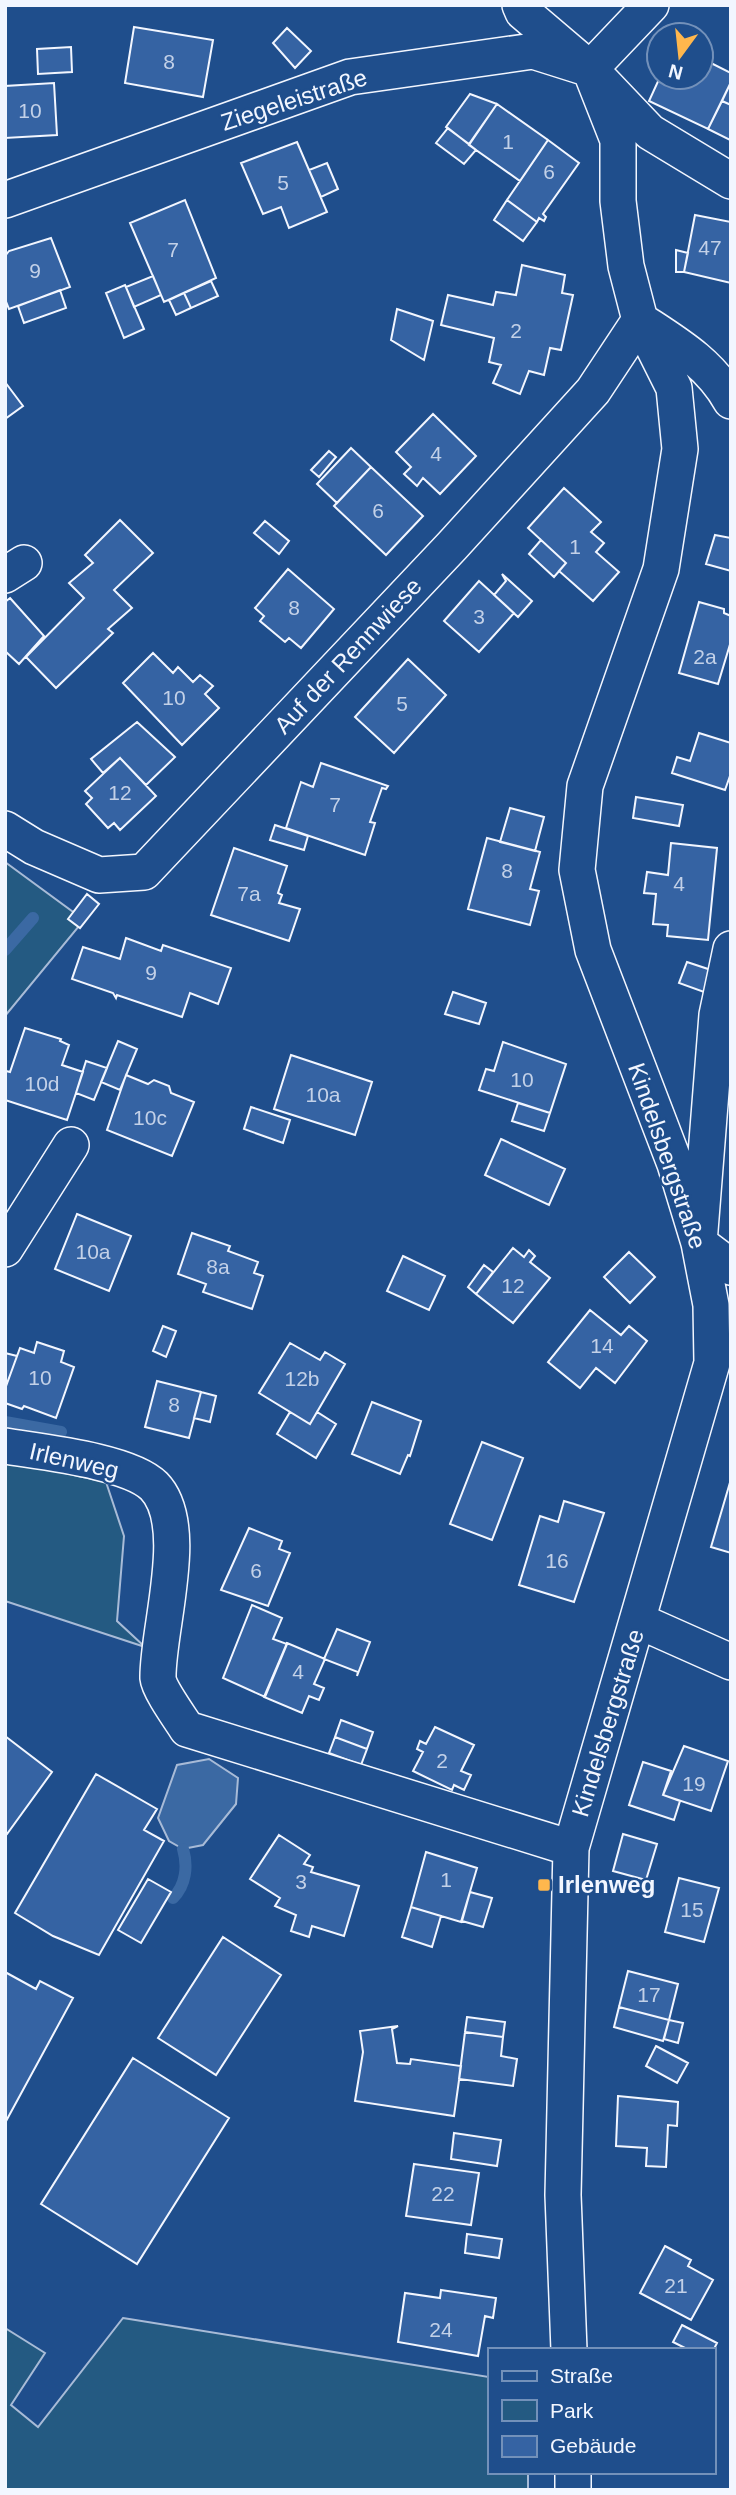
<svg xmlns="http://www.w3.org/2000/svg" width="736" height="2495" viewBox="0 0 736 2495" font-family="Arial,sans-serif">
  <style>
    .green { fill: #245a82; stroke: #a8bbd7; stroke-width: 2 }
    .water { fill: #3b69a3; stroke: #a8bbd7; stroke-width: 2 }
    .lines { fill: none; stroke-linecap: round; stroke-linejoin: round }
    .stream { stroke: #3b69a3; stroke-width: 12 }
    .building { fill: #3563a3; stroke: #f2f6ff; stroke-width: 2 }
    .minor-casing { stroke: #f2f6ff; stroke-width: 38 }
    .minor { stroke: #1f4e8c; stroke-width: 35 }
    .poi-dot { fill: #ffb74d; stroke: #1f4e8c; stroke-width: 2.5 }
    .labels { text-anchor: middle; stroke-width: 5; stroke-linejoin: round; paint-order: stroke }
    .number-label { font-size: 21px; fill: #c3d1e8 }
    .street-label { font-size: 24px; fill: #f2f6ff; stroke: #1f4e8c }
    .poi-label { font-size: 24px; font-weight: bold; fill: #f2f6ff; stroke: #1f4e8c; text-anchor: start }
  </style>
  <rect width="100%" height="100%" fill="#1f4e8c"/>
  <path class="green" d="M5,862L84,920L5,1016Z
    M5,1460L106,1482L124,1536L117,1621L145,1647L5,1601Z
    M123,2318L489,2377V2472H528V2490H5V2328L45,2353L11,2405L38,2427Z"/>
  <path class="water" d="M209,1759L238,1778L236,1804L203,1845L183,1849L169,1841L158,1818L177,1765Z"/>
  <g class="lines">
    <path class="stream" d="M5,950L33,918
      M5,1422L61,1432
      M173,1898C186,1885 188,1866 183,1849"/>
  </g>
  <path class="building" d="M134,27L213,40L203,97L125,83Z
    M287,28L311,51L295,68L273,43Z
    M71,47L72,72L38,74L37,49Z
    M701,58L731,73V82L708,129L649,101L660,77H701Z
    M731,82V105L722,101Z
    M54,83L57,135L5,138V86Z
    M470,94L497,104L469,144L446,127Z
    M722,101L731,105L730,140L708,129Z
    M497,104L548,140L520,181L469,145Z
    M448,128L476,150L464,164L436,143Z
    M548,140L579,163L543,214L546,217L544,221L539,218L537,222L507,200Z
    M297,142L327,212L289,228L281,207L263,214L241,163Z
    M327,163L338,189L321,197L309,170Z
    M185,200L216,278L164,302L130,223Z
    M507,200L537,222L523,241L494,220Z
    M695,215L731,222V283L684,272Z
    M51,238L70,287L9,309L5,299V256L9,251Z
    M676,250L688,253L684,272H676Z
    M522,265L565,275L562,293L573,295L561,350L550,348L544,375L529,371L520,394L493,383L501,365L489,362L494,338L441,325L448,295L493,305L496,292L516,295Z
    M153,276L161,295L134,307L126,287Z
    M211,281L218,296L191,308L184,293Z
    M125,285L144,329L124,338L106,293Z
    M60,290L66,308L24,323L18,306Z
    M184,293L191,308L176,315L169,300Z
    M397,309L433,321L424,360L391,340Z
    M5,382L23,406L5,419Z
    M433,414L476,456L440,494L423,478L417,486L404,474L411,467L396,452Z
    M351,448L371,467L337,503L317,484Z
    M329,451L336,457L319,477L311,470Z
    M371,467L423,516L386,555L334,506Z
    M564,488L601,522L591,532L604,543L596,552L619,572L593,601L559,571L566,563L528,528Z
    M120,520L153,553L114,590L132,608L108,629L113,633L56,688L26,657L84,598L69,583L93,563L85,555Z
    M265,521L289,541L279,554L254,533Z
    M715,535L731,538V571L706,564Z
    M541,540L566,563L554,577L529,554Z
    M288,569L334,609L301,648L289,638L285,642L260,621L264,616L255,608Z
    M502,574L532,601L518,617L494,595L506,581Z
    M479,581L514,613L479,652L444,621Z
    M10,598L44,636L19,664L5,651V602Z
    M699,602L724,609V613L731,616V641L718,684L679,673Z
    M153,653L173,673L178,667L193,682L200,675L213,686L205,694L219,708L182,745L123,683Z
    M408,659L446,695L394,753L355,717Z
    M137,722L175,757L146,785L120,758L103,773L91,759Z
    M699,733L731,743V773L725,790L672,773L677,757L690,761Z
    M120,758L156,796L120,830L114,823L108,828L86,804L92,798L85,791Z
    M321,763L388,786L386,789L382,788L370,822L375,823L365,855L286,828L301,782L313,787Z
    M636,797L683,805L679,826L633,818Z
    M510,808L544,817L535,851L500,842Z
    M275,825L308,836L304,850L270,840Z
    M487,838L540,852L530,889L539,891L530,925L468,909Z
    M671,843L717,848L708,940L667,936L668,925L653,924L656,894L644,893L647,872L668,875Z
    M234,848L287,866L278,893L282,895L279,903L300,909L289,941L211,915Z
    M87,894L99,904L80,928L68,919Z
    M126,938L161,951L163,945L231,968L218,1004L190,993L182,1017L117,995L116,998L113,993L72,979L83,947L120,959Z
    M687,962L711,970L704,992L679,983Z
    M453,992L486,1003L479,1024L445,1014Z
    M25,1028L61,1039L60,1041L69,1045L62,1065L83,1072L67,1120L5,1100V1074L6,1071L10,1072Z
    M118,1041L137,1049L120,1090L101,1082Z
    M503,1042L566,1064L550,1113L479,1090L486,1069L494,1071Z
    M291,1055L372,1082L355,1135L274,1109Z
    M86,1061L107,1068L94,1100L76,1093Z
    M126,1075L148,1084L154,1080L169,1086L171,1093L194,1102L172,1156L107,1130Z
    M518,1103L550,1113L544,1131L512,1121Z
    M251,1107L290,1120L283,1143L244,1129Z
    M501,1139L565,1169L549,1205L485,1175Z
    M77,1214L131,1236L109,1291L55,1269Z
    M192,1233L230,1246L228,1251L258,1262L254,1273L263,1276L252,1309L203,1292L206,1284L178,1274Z
    M513,1248L524,1257L529,1250L535,1256L530,1262L550,1278L513,1323L476,1294Z
    M629,1252L655,1277L630,1303L604,1277Z
    M403,1256L445,1276L429,1310L387,1291Z
    M484,1265L493,1272L476,1294L468,1287Z
    M590,1310L621,1335L629,1326L647,1341L615,1383L596,1368L580,1388L548,1362Z
    M163,1326L176,1331L166,1357L153,1351Z
    M37,1342L64,1351L61,1362L74,1367L56,1418L24,1406L22,1409L5,1403V1389L20,1348L34,1353Z
    M290,1343L320,1360L325,1352L345,1364L310,1424L259,1393Z
    M5,1353L17,1356L5,1389Z
    M157,1381L201,1392L189,1438L145,1427Z
    M201,1392L216,1396L210,1422L194,1418Z
    M372,1402L421,1421L410,1456L408,1455L400,1474L352,1454Z
    M290,1412L310,1424L317,1412L336,1424L316,1458L277,1434Z
    M482,1442L523,1458L492,1540L450,1524Z
    M731,1479V1553L711,1547Z
    M564,1501L604,1513L574,1602L519,1585L540,1516L558,1522Z
    M249,1528L282,1541L279,1549L290,1553L268,1606L221,1590Z
    M252,1605L282,1618L273,1639L287,1644L265,1697L223,1678Z
    M337,1629L370,1642L357,1676L358,1672L324,1659Z
    M287,1643L325,1659L314,1684L324,1688L319,1700L309,1696L302,1713L264,1697Z
    M341,1720L373,1732L367,1749L335,1737Z
    M435,1727L474,1745L461,1771L471,1775L464,1790L454,1785L452,1790L413,1771L423,1752L417,1749L420,1741L426,1744Z
    M5,1736L52,1772L7,1834L5,1833Z
    M335,1737L367,1749L361,1765L329,1753Z
    M684,1746L728,1761L711,1811L663,1795Z
    M643,1762L671,1771L663,1795L680,1801L674,1820L629,1805Z
    M96,1774L157,1809L144,1830L164,1841L99,1955L53,1936L15,1913Z
    M623,1834L657,1844L646,1880L613,1871Z
    M279,1835L310,1855L304,1864L313,1867L311,1872L359,1886L344,1936L312,1926L309,1937L291,1931L296,1915L275,1906L280,1898L250,1879Z
    M426,1852L477,1868L461,1922L411,1907Z
    M679,1878L719,1888L704,1942L665,1932Z
    M148,1879L171,1892L141,1943L118,1930Z
    M470,1892L492,1898L483,1927L462,1921Z
    M411,1907L441,1916L432,1947L402,1937Z
    M223,1937L281,1975L216,2075L158,2038Z
    M628,1971L678,1984L669,2020L619,2007Z
    M5,1972L36,1989L40,1981L73,1998L5,2123Z
    M619,2007L669,2020L663,2041L614,2027Z
    M467,2017L505,2022L503,2037L465,2032Z
    M669,2020L683,2023L678,2043L664,2039Z
    M398,2026L392,2029L397,2063L410,2064L411,2059L461,2066L454,2116L355,2101L363,2052L360,2031Z
    M465,2032L503,2037L501,2056L517,2059L513,2086L459,2079Z
    M656,2046L688,2063L677,2083L646,2066Z
    M133,2058L229,2118L137,2264L41,2204Z
    M618,2096L678,2102L677,2126L668,2125L666,2167L646,2166L647,2148L616,2146Z
    M454,2133L501,2140L497,2166L451,2159Z
    M414,2164L479,2173L471,2225L406,2216Z
    M467,2234L502,2239L499,2258L465,2253Z
    M665,2246L691,2260L688,2266L713,2280L691,2320L640,2293Z
    M441,2290L496,2298L493,2318L485,2316L478,2356L398,2342L405,2293L440,2298Z
    M682,2325L717,2343L713,2351L689,2350L673,2342Z"/>
  <g class="lines">
    <defs>
      <path id="minor" d="M520,5L523,12L590,69L650,132L731,181
        M590,69L651,5
        M5,200L350,77L533,51L590,69
        M640,320C675,343 710,363 731,401
        M5,575L24,563
        M5,829L34,847L99,875L144,872L452,546L593,391L640,320
        M731,949L717,1015L699,1243L731,1267
        M5,1249L71,1145
        M5,1446C41,1452 129,1461 154,1486C192,1525 157,1629 158,1678C159,1689 180,1718 187,1729L571,1848
        M639,1621L731,1662
        M569,2350L563,2195L571,1848L712,1363L711,1305L699,1243L675,1164L593,950L577,870L585,786L661,569L680,449L674,388L640,320L626,266L618,201V140L590,69
        M573,2472V2490"/>
    </defs>
    <use href="#minor" class="minor-casing"/>
    <use href="#minor" class="minor"/>
  </g>
  <rect class="poi-dot" x="537" y="1878" width="14" height="14" rx="3.5"/>
  <g class="labels">
    <g class="number-label">
      <text x="169" y="69">8</text>
      <text x="30" y="118">10</text>
      <text x="508" y="149">1</text>
      <text x="549" y="179">6</text>
      <text x="283" y="190">5</text>
      <text x="710" y="255">47</text>
      <text x="173" y="257">7</text>
      <text x="35" y="278">9</text>
      <text x="516" y="338">2</text>
      <text x="436" y="461">4</text>
      <text x="378" y="518">6</text>
      <text x="575" y="554">1</text>
      <text x="294" y="615">8</text>
      <text x="479" y="624">3</text>
      <text x="705" y="664">2a</text>
      <text x="174" y="705">10</text>
      <text x="402" y="711">5</text>
      <text x="120" y="800">12</text>
      <text x="335" y="812">7</text>
      <text x="507" y="878">8</text>
      <text x="679" y="891">4</text>
      <text x="249" y="901">7a</text>
      <text x="151" y="980">9</text>
      <text x="522" y="1087">10</text>
      <text x="42" y="1091">10d</text>
      <text x="323" y="1102">10a</text>
      <text x="150" y="1125">10c</text>
      <text x="93" y="1259">10a</text>
      <text x="218" y="1274">8a</text>
      <text x="513" y="1293">12</text>
      <text x="602" y="1353">14</text>
      <text x="40" y="1385">10</text>
      <text x="302" y="1386">12b</text>
      <text x="174" y="1412">8</text>
      <text x="557" y="1568">16</text>
      <text x="256" y="1578">6</text>
      <text x="298" y="1679">4</text>
      <text x="442" y="1768">2</text>
      <text x="694" y="1791">19</text>
      <text x="446" y="1887">1</text>
      <text x="301" y="1889">3</text>
      <text x="692" y="1917">15</text>
      <text x="649" y="2002">17</text>
      <text x="443" y="2201">22</text>
      <text x="676" y="2293">21</text>
      <text x="441" y="2337">24</text>
    </g>
    <g class="street-label">
      <text transform="translate(294 100) rotate(-18)" y="8">Ziegeleistraße</text>
      <text transform="translate(348 656) rotate(-47)" y="8">Auf der Rennwiese</text>
      <text transform="translate(667 1156) rotate(71)" y="8">Kindelsbergstraße</text>
      <text transform="translate(74 1461) rotate(13)" y="8">Irlenweg</text>
      <text transform="translate(608 1723) rotate(-73)" y="8">Kindelsbergstraße</text>
    </g>
    <g class="poi-label">
      <text x="558" y="1893">Irlenweg</text>
    </g>
  </g>
  <rect width="736" height="2495" fill="none" stroke="#f2f6ff" stroke-width="14"/>
  <rect x="488" y="2348" width="228" height="126" fill="#1f4e8c" stroke="#7391ba" stroke-width="2"/>
  <rect x="502" y="2371" width="35" height="10" fill="#1f4e8c" stroke="#7391ba" stroke-width="2"/>
  <text x="550" y="2383" font-size="21" fill="#f2f6ff">Straße</text>
  <rect x="502" y="2400" width="35" height="21" fill="#245a82" stroke="#7391ba" stroke-width="2"/>
  <text x="550" y="2418" font-size="21" fill="#f2f6ff">Park</text>
  <rect x="502" y="2436" width="35" height="21" fill="#3563a3" stroke="#7391ba" stroke-width="2"/>
  <text x="550" y="2453" font-size="21" fill="#f2f6ff">Gebäude</text>
  <g transform="translate(680 56) rotate(195)"><circle r="33" fill="#1f4e8c" stroke="#7391ba" stroke-width="2"/>
  <path d="M0-5L12 26L0 18L-12 26Z" fill="#ffb74d"/>
  <text y="-10" font-size="19" font-weight="bold" text-anchor="middle" fill="#f2f6ff">N</text>
  </g>
</svg>
